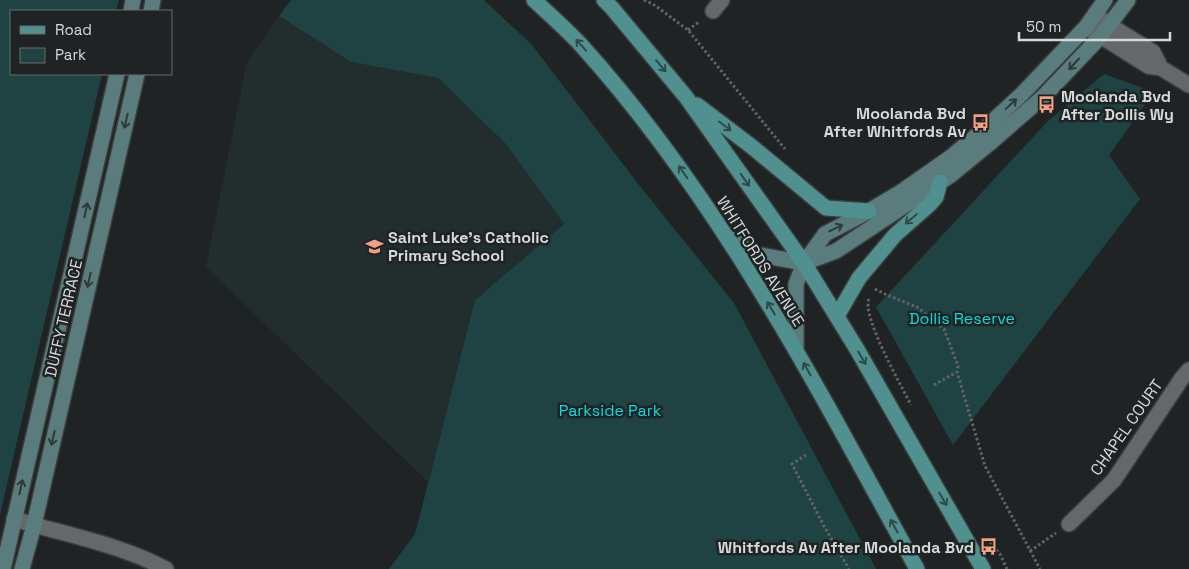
<svg xmlns="http://www.w3.org/2000/svg" width="1189" height="569" viewBox="0 0 1189 569" font-family="'Space Grotesk',sans-serif">
  <style>
    .built { fill: #222e2d }
    .green { fill: #1e4342 }
    .lines { fill: none; stroke-linecap: round; stroke-linejoin: round }
    .street-casing { stroke: #3a3d3d; stroke-width: 18 }
    .secondary-casing { stroke: #3a3d3d; stroke-width: 18 }
    .primary-casing { stroke: #3a3d3d; stroke-width: 18 }
    .path { stroke: #606464; stroke-width: 3; stroke-dasharray: 2.5 2.5; stroke-linecap: butt }
    .street { stroke: #646868; stroke-width: 15 }
    .secondary { stroke: #5a7c7c; stroke-width: 15 }
    .primary { stroke: #50908f; stroke-width: 15 }
    .oneway { stroke: #304949 }
    .oneway2 { stroke: #2e3939 }
    .labels { text-anchor: middle; stroke-width: 5; stroke-linejoin: round; paint-order: stroke }
    .poi-label { font-size: 16px; font-weight: bold; fill: #d6d9d9; stroke: #1f2323; text-anchor: start }
    .street-label { font-size: 16px; fill: #d6d9d9; stroke: #1f2323 }
    .park-label { font-size: 16px; fill: #07dfdd; stroke: #1f2323 }
  </style>
  <rect width="100%" height="100%" fill="#1f2323"/>
  <path class="built" d="M279,16L351,62L438,78L506,144L564,224L475,300L428,482L206,267L247,62Z"/>
  <path class="green" d="M0,0H119L116,11H11V74H102L0,515Z
    M291,0H484L532,45L639,185L734,303L876,569H389L415,534L475,300L564,224L506,144L438,78L351,62L279,16Z
    M1104,74L1154,92L1109,155L1140,199L953,445L876,307L1047,122Z"/>
  <g class="lines">
    <defs>
      <path id="street" d="M713,11L722,0
        M1095,14L1109,25L1153,52L1161,68
        M1086,27L1148,66L1161,68L1189,85
        M14,519C66,535 119,544 166,569
        M1069,524L1114,480L1182,378L1189,370"/>
      <path id="secondary" d="M131,11L133,0
        M151,11L153,0
        M728,237L755,254L804,263L836,251L951,175L990,143L1043,97L1100,37L1128,0
        M796,350V284L804,263L825,234L869,211L901,192L951,157L983,130L1021,95L1086,27L1105,0
        M3,569L117,74
        M22,569L34,525L137,74"/>
      <path id="primary" d="M534,0C550,15 566,29 581,45C721,200 817,387 917,569
        M604,0L612,8L686,97L804,263L858,351L983,569
        M697,105L751,146L826,208L869,211
        M837,316L859,278L895,235L929,205L936,197L940,182"/>
    </defs>
    <use href="#street" class="street-casing"/>
    <use href="#secondary" class="secondary-casing"/>
    <use href="#primary" class="primary-casing"/>
    <path class="path" d="M644,0L653,4L688,30L785,149
      M688,30L699,22
      M875,289L887,295L917,307L944,329L958,366L957,372L985,466L1040,569
      M869,299C861,315 902,387 911,405
      M934,385L957,372
      M806,455L792,464L824,526L849,569
      M990,542L1000,554L1007,569
      M1030,551L1056,533"/>
    <use href="#street" class="street"/>
    <use href="#secondary" class="secondary"/>
    <use href="#primary" class="primary"/>
  </g>
  <defs><path id="oneway-shaft" d="M-6 0H5M1.5-3L5.5 0L1.5 3" fill="none" stroke-width="1.6" stroke-linecap="round" stroke-linejoin="round" transform="scale(1.25)"/></defs>
  <g class="oneway">
    <use href="#oneway-shaft" transform="translate(581 45) rotate(-132)"/>
    <use href="#oneway-shaft" transform="translate(661 66) rotate(50)"/>
    <use href="#oneway-shaft" transform="translate(725 126) rotate(37)"/>
    <use href="#oneway-shaft" transform="translate(683 172) rotate(-125)"/>
    <use href="#oneway-shaft" transform="translate(745 180) rotate(55)"/>
    <use href="#oneway-shaft" transform="translate(911 219) rotate(140)"/>
    <use href="#oneway-shaft" transform="translate(771 308) rotate(-121)"/>
    <use href="#oneway-shaft" transform="translate(862 358) rotate(60)"/>
    <use href="#oneway-shaft" transform="translate(807 369) rotate(-119)"/>
    <use href="#oneway-shaft" transform="translate(943 499) rotate(60)"/>
    <use href="#oneway-shaft" transform="translate(894 526) rotate(-119)"/>
  </g>
  <g class="oneway2">
    <use href="#oneway-shaft" transform="translate(1074 64) rotate(133)"/>
    <use href="#oneway-shaft" transform="translate(1011 104) rotate(-43)"/>
    <use href="#oneway-shaft" transform="translate(126 121) rotate(103)"/>
    <use href="#oneway-shaft" transform="translate(86 210) rotate(-77)"/>
    <use href="#oneway-shaft" transform="translate(836 228) rotate(-27)"/>
    <use href="#oneway-shaft" transform="translate(89 280) rotate(103)"/>
    <use href="#oneway-shaft" transform="translate(53 438) rotate(103)"/>
    <use href="#oneway-shaft" transform="translate(21 487) rotate(-77)"/>
  </g>
  <defs>
    <symbol id="bus-bare" viewBox="-9 -9 18 18"><path d="M-5-6H5V4H4V6H2V4H-2V6H-4V4H-5ZM-3.5-4V0h7V-4ZM-3.5 1.2v1.5H-2V1.2ZM2 1.2v1.5H3.5V1.2Z" fill="#f39f83" stroke="#1f2323" stroke-width="2.5" paint-order="stroke"/></symbol>
    <symbol id="school-bare" viewBox="-9 -9 18 18"><path d="M0-5L7-2L0 1L-7-2ZM-4 1L0 2.5L4 1V4Q0 6-4 4Z" fill="#f39f83" stroke="#1f2323" stroke-width="2.5" paint-order="stroke"/></symbol>
  </defs>
  <g fill-rule="evenodd">
    <use href="#bus-bare" x="1034" y="92" width="25" height="25"/>
    <use href="#bus-bare" x="968" y="110" width="25" height="25"/>
    <use href="#school-bare" x="362" y="234" width="25" height="25"/>
    <use href="#bus-bare" x="976" y="534" width="25" height="25"/>
  </g>
  <g class="labels">
    <g class="poi-label">
      <text x="1061" y="102">Moolanda Bvd<tspan x="1061" dy="18">After Dollis Wy</tspan></text>
      <text x="966" y="119" text-anchor="end">Moolanda Bvd<tspan x="966" dy="18">After Whitfords Av</tspan></text>
      <text x="388" y="243">Saint Luke's Catholic<tspan x="388" dy="18">Primary School</tspan></text>
      <text x="974" y="553" text-anchor="end">Whitfords Av After Moolanda Bvd</text>
    </g>
    <g class="street-label">
      <text transform="translate(761 261) rotate(58)" y="6">WHITFORDS AVENUE</text>
      <text transform="translate(63 318) rotate(-77)" y="6">DUFFY TERRACE</text>
      <text transform="translate(1126 427) rotate(-55)" y="6">CHAPEL COURT</text>
    </g>
    <g class="park-label">
      <text x="962" y="324">Dollis Reserve</text>
      <text x="610" y="416">Parkside Park</text>
    </g>
  </g>
  <rect x="10" y="10" width="162" height="65" fill="#1f2323" stroke="#686c6c"/>
  <rect x="20" y="26" width="25" height="8" fill="#50908f" stroke="#686c6c"/>
  <text x="55" y="35" font-size="15" fill="#d6d9d9">Road</text>
  <rect x="20" y="48" width="25" height="15" fill="#1e4342" stroke="#686c6c"/>
  <text x="55" y="60" font-size="15" fill="#d6d9d9">Park</text>
  <path d="M1019 32v8h151v-8" fill="none" stroke="#d6d9d9" stroke-width="2.5"/>
  <text x="1026" y="32" font-size="15" fill="#d6d9d9" stroke="#1f2323" stroke-width="4" paint-order="stroke">50 m</text>
</svg>
